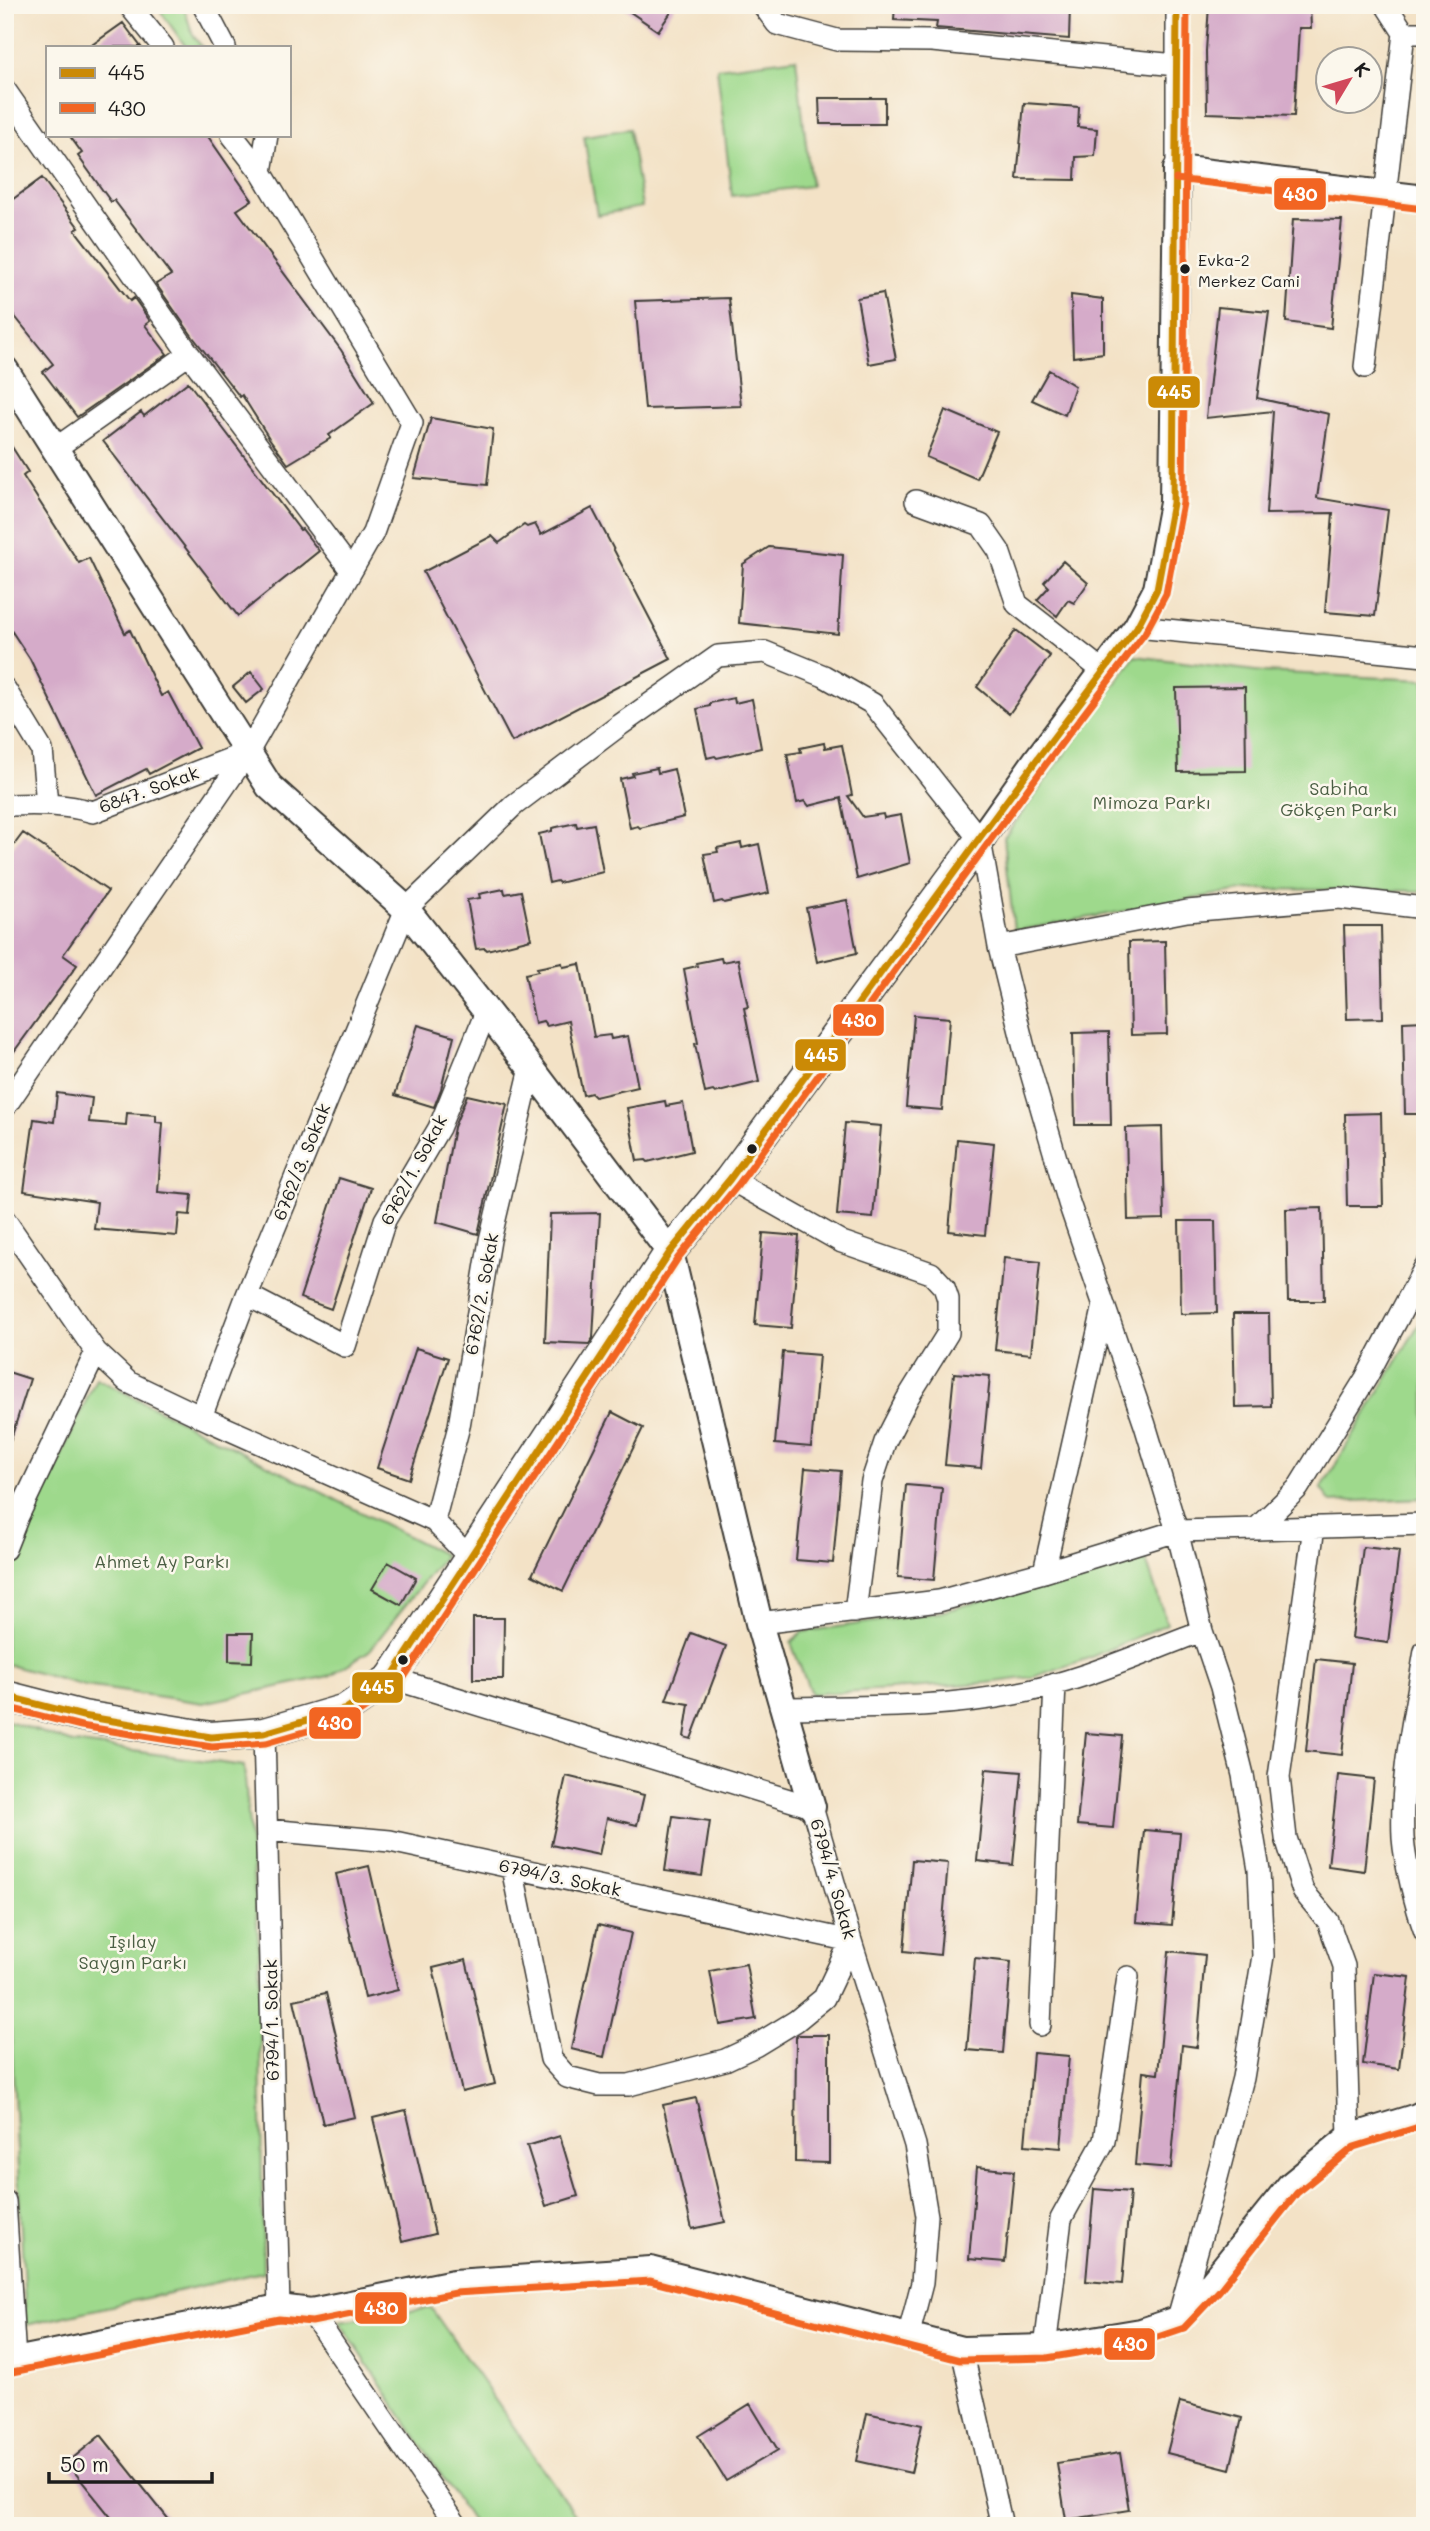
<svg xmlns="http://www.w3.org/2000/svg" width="1430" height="2531" viewBox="0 0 1430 2531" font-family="Mali,sans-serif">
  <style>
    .green { fill: #9ed98c; stroke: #5d7a54; stroke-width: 2 }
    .building { fill: #d5abc9 }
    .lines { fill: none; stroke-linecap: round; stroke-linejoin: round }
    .minor-casing { stroke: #3c3a36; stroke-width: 24 }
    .tertiary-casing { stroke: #3c3a36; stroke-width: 30 }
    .secondary-casing { stroke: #3c3a36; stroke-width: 33 }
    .minor { stroke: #fff; stroke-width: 21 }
    .tertiary { stroke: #fff; stroke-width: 26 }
    .secondary { stroke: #fff; stroke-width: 30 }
    .bus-1-casing { stroke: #fbf7ec; stroke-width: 12 }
    .bus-2-casing { stroke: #fbf7ec; stroke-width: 12 }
    .bus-1 { stroke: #cb8a06; stroke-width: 7 }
    .bus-2 { stroke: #f26522; stroke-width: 7 }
    .bus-dot { fill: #1c1c1c; stroke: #fbf7ec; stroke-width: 2.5 }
    .labels { text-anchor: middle; stroke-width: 5; stroke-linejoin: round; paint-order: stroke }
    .bus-label { font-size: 16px; fill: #1c1c1c; stroke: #fbf7ec; text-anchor: start }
    .park-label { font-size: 18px; fill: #4a5e43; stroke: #fbf7ec }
    .street-label { font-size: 18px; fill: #1c1c1c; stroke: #fbf7ec }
    .line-badge { stroke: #fbf7ec; stroke-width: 2.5 }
    .badge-label { font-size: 19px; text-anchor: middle; font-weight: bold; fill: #fff }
  </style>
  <rect width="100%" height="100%" fill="#fbf7ec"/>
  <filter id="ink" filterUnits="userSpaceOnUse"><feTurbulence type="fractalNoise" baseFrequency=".0143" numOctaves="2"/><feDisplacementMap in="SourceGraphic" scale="14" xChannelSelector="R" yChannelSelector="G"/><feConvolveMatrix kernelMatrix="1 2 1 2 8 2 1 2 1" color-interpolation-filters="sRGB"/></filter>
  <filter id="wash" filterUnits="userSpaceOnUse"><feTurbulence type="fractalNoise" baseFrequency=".00686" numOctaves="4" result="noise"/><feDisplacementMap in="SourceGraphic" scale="28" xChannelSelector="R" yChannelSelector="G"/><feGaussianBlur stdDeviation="1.57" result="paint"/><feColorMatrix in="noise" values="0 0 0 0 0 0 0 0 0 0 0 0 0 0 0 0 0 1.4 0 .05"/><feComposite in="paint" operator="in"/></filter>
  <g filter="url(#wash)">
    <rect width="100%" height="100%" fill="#f3e2c6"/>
    <path class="green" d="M156,5H183L193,35L202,47H186Z
      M796,58L811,186L732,196L717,68Z
      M629,129L642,207L597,215L584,136Z
      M1135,656L1264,672L1425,680V893L1421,891L1247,889L1014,931L1004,838Z
      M1425,1314V1498L1331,1502L1321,1489Z
      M96,1378L445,1555L369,1651L329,1676L203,1703L85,1686L5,1664V1582Z
      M1143,1551L1167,1624L1089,1658L1033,1677L987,1683L811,1694L791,1643L802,1632L941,1612L1051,1581Z
      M5,1720L73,1743L244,1766L259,1948L263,2272L26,2325L5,1918Z
      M431,2308L583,2526H475L339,2321Z"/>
    <g id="blocks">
      <path class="building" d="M620,5H676L658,31Z
        M895,5H1070L1069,39L936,28L937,22L894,20Z
        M1209,5H1310L1311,28H1299L1294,116L1207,113L1206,51Z
        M123,23L141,47H89Z
        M819,98H885V124H820Z
        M1024,103L1079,107L1078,127L1097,129L1095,156L1076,157L1075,180L1017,179Z
        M69,135H207L252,200L237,210L341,350L374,403L329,435L331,438L288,464L269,438L242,395L240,397L193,337L156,284L171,275L114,200L111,202L78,156L82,153Z
        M42,178L79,228L75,230L130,301L134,298L150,321L145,325L167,354L77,417L43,372L53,364L5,304V205Z
        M1293,219L1342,220L1331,328L1286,322Z
        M883,293L896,359L869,364L857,298Z
        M1071,295L1103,299V353L1073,357Z
        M729,298L741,406L645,409L635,301Z
        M1218,307L1269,312L1257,398L1329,414L1317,498L1388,510L1375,616L1325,612L1333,513L1266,514L1273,411L1206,418Z
        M1049,370L1075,386L1065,415L1032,400Z
        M188,382L300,530L302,529L319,551L238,616L103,441L141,412L144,416Z
        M945,410L997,432L977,479L926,457Z
        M431,418L493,429L487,485L414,478Z
        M5,436L28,472L23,476L79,563L89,558L125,633L130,630L161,696L168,692L198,748L149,774L146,769L96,795L30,659L5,621Z
        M592,508L671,659L512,742L423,572L492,536L499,543L524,525L527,527L535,524L541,535Z
        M769,547L843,555L838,634L739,623L743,564Z
        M1063,561L1088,583L1074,603L1068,600L1057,616L1037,600L1049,587L1044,582Z
        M1016,630L1050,656L1009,714L977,687Z
        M251,672L264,689L246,703L233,687Z
        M1245,687L1246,771L1178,772L1176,688Z
        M734,698L735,703L752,699L761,748L717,758L715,756L707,758L697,709L710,706V703Z
        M824,743L825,748L842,745L852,795L848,796L863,817L883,814L884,818L901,815L910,863L857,879L841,798L809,806L805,801L797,803L787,754L801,752L800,748Z
        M657,768L658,773L674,769L684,817L640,828L638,826L630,828L620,779L633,776L632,773Z
        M576,823L577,827L594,824L603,872L559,883L557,881L549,883L539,834L552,831V828Z
        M23,833L108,891L63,955L77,965L5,1064V857Z
        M741,843L742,848L759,844L769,893L724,903L722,901L714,903L704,854L718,852L717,848Z
        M504,889L505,894L521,891L531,939L487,950L485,948L476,949L467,900L480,898L479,894Z
        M847,900L857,953L817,962L806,908Z
        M1344,926H1381L1383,1018L1347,1019Z
        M1165,941L1167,1034L1131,1035L1129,942Z
        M721,958L722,962L738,959L748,1007L744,1008L759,1082L715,1093L713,1091L705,1093L695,1044L698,1043L684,969L697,966L696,963Z
        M562,963L563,967L580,964L594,1037L610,1035L611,1039L628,1036L638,1087L595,1097L591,1093L583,1095L568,1021L547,1026L543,1021L535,1023L525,974L538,971L537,968Z
        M914,1015L950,1018L942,1110L906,1107Z
        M1425,1021V1114H1405L1403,1022Z
        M418,1025L454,1036L441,1089L434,1107L395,1095Z
        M1109,1032L1111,1125H1075L1073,1033Z
        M57,1093L92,1098L89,1122L126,1125L127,1113L156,1115V1122L163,1123L158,1192L192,1195L190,1215L179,1214L177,1236L94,1229L97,1202L24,1191L34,1119L54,1122Z
        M467,1095L507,1104L478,1234L437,1222L454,1127Z
        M665,1101L666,1106L683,1103L692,1151L648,1162L646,1160L637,1161L627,1108Z
        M1381,1113L1383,1206H1347L1345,1114Z
        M845,1123L881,1126L873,1218L837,1215Z
        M1162,1127L1164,1219L1128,1220L1126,1128Z
        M957,1139L994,1143L985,1235L949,1231Z
        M339,1178L371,1188L331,1309L300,1298Z
        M1322,1208L1324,1301H1288L1286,1209Z
        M600,1213L593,1338L589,1344L545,1342L550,1214Z
        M1179,1221H1215L1217,1313L1181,1314Z
        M763,1233L799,1236L791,1328L755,1325Z
        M1004,1258L1040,1262L1031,1354L995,1350Z
        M1233,1314H1269L1271,1406L1235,1407Z
        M416,1348L448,1358L409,1479L377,1468Z
        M783,1352L819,1355L811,1447L775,1444Z
        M5,1371L30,1379L9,1445H5Z
        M954,1373L990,1376L981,1468L945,1465Z
        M612,1412L643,1428L563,1591L532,1575Z
        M805,1468L841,1471L833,1563L796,1560Z
        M906,1485L942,1488L934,1580L898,1577Z
        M1363,1547L1399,1551L1388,1643L1352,1638Z
        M388,1562L416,1578L401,1605L372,1589Z
        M473,1618H504L503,1679H473Z
        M229,1633H253L252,1662L229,1661Z
        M691,1633L726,1646L691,1739L684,1737L689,1704L666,1700Z
        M1316,1659L1352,1663L1342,1755L1306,1751Z
        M1086,1733L1122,1736L1113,1828L1077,1825Z
        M986,1769L1022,1772L1013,1865L977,1861Z
        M1338,1775L1374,1779L1364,1871L1328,1866Z
        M566,1776L644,1795L637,1825L607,1818L599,1855L551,1845Z
        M673,1816L710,1821L702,1876L665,1871Z
        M1144,1830L1180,1833L1172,1925L1136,1922Z
        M912,1860L948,1863L940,1955L904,1951Z
        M369,1866L398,1990L365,1998L336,1874Z
        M598,1925L631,1933L604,2057L571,2049Z
        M1169,1951L1205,1955L1197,2047L1182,2045L1171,2168L1135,2165L1143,2072L1158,2074Z
        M975,1958L1011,1962L1003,2053L967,2050Z
        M466,1960L495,2084L462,2092L433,1968Z
        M746,1964L756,2019L720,2025L710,1971Z
        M1374,1973L1410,1977L1399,2069L1363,2064Z
        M326,1993L355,2117L323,2124L294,2000Z
        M798,2035H829V2163L795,2162L796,2037Z
        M1033,2053L1069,2056L1061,2148L1025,2145Z
        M696,2098L725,2222L692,2229L663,2105Z
        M406,2110L435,2234L402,2242L373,2118Z
        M560,2136L578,2196L546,2206L527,2146Z
        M977,2167L1014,2171L1005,2262L969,2259Z
        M1094,2189L1130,2192L1122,2284L1086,2281Z
        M1180,2402L1242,2418L1230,2469L1167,2453Z
        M750,2404L778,2450L726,2481L698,2436Z
        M867,2413L922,2425L911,2473L857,2461Z
        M101,2435L174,2526H118L67,2463Z
        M1120,2453L1129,2510L1066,2520L1057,2463Z"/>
    </g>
  </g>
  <g filter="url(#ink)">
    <use href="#blocks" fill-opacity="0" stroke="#3c3a36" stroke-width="2"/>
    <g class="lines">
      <defs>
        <path id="minor" d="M129,5L163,47
          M203,5L225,47
          M763,5L777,24L837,40L932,41L1176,65
          M1177,5V169
          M1386,5L1404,33
          M5,90L189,354L350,569
          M261,172L267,135
          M1365,367L1404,33H1425
          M56,448L189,354
          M916,501L981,525L999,551L1017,604L1103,671
          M1137,627L1425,656
          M5,689L42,750L47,804
          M5,807L10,805C39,804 65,804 93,812L248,752
          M999,947L1187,911L1339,898L1425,908
          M5,1107L248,752L373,533L412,423L261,172L232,135
          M730,1179L842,1242L931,1273L944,1287L948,1299V1333L907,1399L885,1442L872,1481L855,1612
          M5,1220L96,1352L128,1382L210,1421L434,1521L470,1558
          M247,1295L345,1346L385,1220L439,1128L486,1012
          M201,1417L247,1295L406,909L514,805L620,725L718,656L765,652L824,676L873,704L980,840L999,947L1025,1052L1069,1203L1145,1425L1177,1531L1202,1631L1221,1687L1243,1775L1259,1870L1263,1956L1243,2078L1208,2212L1178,2318
          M434,1521L459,1426L490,1240L531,1068
          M1314,1527L1279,1777L1286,1838L1303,1891L1328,1921L1344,1966L1349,2138
          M1256,1529L1425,1524
          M5,1549L18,1516L96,1352
          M1044,1572L1104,1305
          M759,1623L939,1601L1044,1572L1177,1531L1256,1529L1298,1488L1366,1378L1425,1267
          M1425,1651C1415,1713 1400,1775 1403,1838C1405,1864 1416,1907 1425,1932
          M391,1678L812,1807L851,1941L915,2145L927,2216L922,2283L908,2337
          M784,1708C860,1706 938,1709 1014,1694C1079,1682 1140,1654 1202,1631
          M264,1733L279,2308
          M268,1830L390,1841L851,1941L824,1998L796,2021L755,2046L725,2060L629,2085H599L567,2077L551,2059L512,1868
          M1040,2025L1055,1684
          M5,2201L15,2360
          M311,2312L457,2526
          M1045,2348L1061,2219L1104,2141L1128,1977
          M962,2350L1002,2526"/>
        <path id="tertiary" d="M5,370L269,786L406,909L531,1068L670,1252L759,1623L812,1807
          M980,840L1038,758L1137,627L1157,589L1173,503L1177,169L1425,199
          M5,2363L279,2308L311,2312L454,2283L651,2270L962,2350L1045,2348L1141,2332L1177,2320L1211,2284L1290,2186L1349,2138L1417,2117L1425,2113"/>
        <path id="secondary" d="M5,1696L83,1716L211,1737L264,1733L346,1709L391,1678L670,1252L730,1179L980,840"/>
      </defs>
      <use href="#minor" class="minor-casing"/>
      <use href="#tertiary" class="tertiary-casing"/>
      <use href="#secondary" class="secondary-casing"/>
      <use href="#minor" class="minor"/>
      <use href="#tertiary" class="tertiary"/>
      <use href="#secondary" class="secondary"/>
      <defs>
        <path id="bus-1" d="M5,1696L83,1716L211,1737L264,1733L346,1709L391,1678L670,1252L730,1179L1038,758L1137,627L1157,589L1173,503L1177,5"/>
        <path id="bus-2" d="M1176,179L1424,209
          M5,1707L81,1726L212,1747L266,1743L349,1719L399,1685L678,1258L738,1185L1046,764L1145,633L1166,594L1183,503L1187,5
          M7,2373L279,2319L312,2322L455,2293L650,2281L960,2360L1047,2358L1143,2342L1184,2328L1219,2291L1297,2193L1354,2147L1425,2125"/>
      </defs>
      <use href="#bus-1" class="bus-1-casing"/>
      <use href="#bus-2" class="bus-2-casing"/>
      <use href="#bus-1" class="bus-1"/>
      <use href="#bus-2" class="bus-2"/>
    </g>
  </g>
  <g class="bus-dot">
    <circle cx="1185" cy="269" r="6"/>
    <circle cx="752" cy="1149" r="6"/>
    <circle cx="403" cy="1660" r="6"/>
  </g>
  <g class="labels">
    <g class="bus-label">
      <text x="1198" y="266">Evka-2<tspan x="1198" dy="21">Merkez Cami</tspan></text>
    </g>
    <g class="park-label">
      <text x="1339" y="795">Sabiha<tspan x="1339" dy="21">Gökçen Parkı</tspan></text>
      <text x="1152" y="809">Mimoza Parkı</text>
      <text x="162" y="1568">Ahmet Ay Parkı</text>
      <text x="133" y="1948">Işılay<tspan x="133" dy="21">Saygın Parkı</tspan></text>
    </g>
    <g class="street-label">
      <text transform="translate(149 790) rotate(-20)" y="6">6847. Sokak</text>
      <text transform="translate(302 1162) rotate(-68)" y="6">6762/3. Sokak</text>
      <text transform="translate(414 1170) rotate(-62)" y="6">6762/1. Sokak</text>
      <text transform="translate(482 1294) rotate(-80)" y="6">6762/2. Sokak</text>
      <text transform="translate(560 1878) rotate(12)" y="6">6794/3. Sokak</text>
      <text transform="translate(833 1879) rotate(74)" y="6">6794/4. Sokak</text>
      <text transform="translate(272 2020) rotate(-91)" y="6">6794/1. Sokak</text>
    </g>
  </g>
  <g class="line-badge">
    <rect x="1273" y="177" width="54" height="34" rx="7" fill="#f26522"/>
    <rect x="1147" y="375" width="54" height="34" rx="7" fill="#cb8a06"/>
    <rect x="832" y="1003" width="53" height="34" rx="7" fill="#f26522"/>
    <rect x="794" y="1038" width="53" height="34" rx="7" fill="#cb8a06"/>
    <rect x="351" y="1671" width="53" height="33" rx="7" fill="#cb8a06"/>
    <rect x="308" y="1706" width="54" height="34" rx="7" fill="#f26522"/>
    <rect x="354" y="2291" width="54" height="34" rx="7" fill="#f26522"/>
    <rect x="1103" y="2327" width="53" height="34" rx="7" fill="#f26522"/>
  </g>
  <g class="badge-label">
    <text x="1300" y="201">430</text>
    <text x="1174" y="399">445</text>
    <text x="859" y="1027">430</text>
    <text x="821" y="1062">445</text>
    <text x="377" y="1694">445</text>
    <text x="335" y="1730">430</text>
    <text x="381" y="2315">430</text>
    <text x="1130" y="2351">430</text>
  </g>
  <rect width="1430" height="2531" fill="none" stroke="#fbf7ec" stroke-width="28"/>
  <rect x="46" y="46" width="245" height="91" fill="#fbf7ec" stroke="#a29f99" stroke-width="2"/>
  <rect x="60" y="68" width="35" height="10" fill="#cb8a06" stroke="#a29f99" stroke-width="2"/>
  <text x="108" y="80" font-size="21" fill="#1c1c1c">445</text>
  <rect x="60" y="103" width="35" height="10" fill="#f26522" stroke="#a29f99" stroke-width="2"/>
  <text x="108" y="116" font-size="21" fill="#1c1c1c">430</text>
  <g transform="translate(1349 80) rotate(52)"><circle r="33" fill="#fbf7ec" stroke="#a29f99" stroke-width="2"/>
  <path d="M0-5L12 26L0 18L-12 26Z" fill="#d1495b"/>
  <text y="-10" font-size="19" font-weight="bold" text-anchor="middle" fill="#1c1c1c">K</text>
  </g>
  <path d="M49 2472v10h163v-10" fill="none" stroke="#1c1c1c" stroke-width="3.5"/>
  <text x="60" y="2472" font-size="21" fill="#1c1c1c" stroke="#fbf7ec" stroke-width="5" paint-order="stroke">50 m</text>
</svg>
